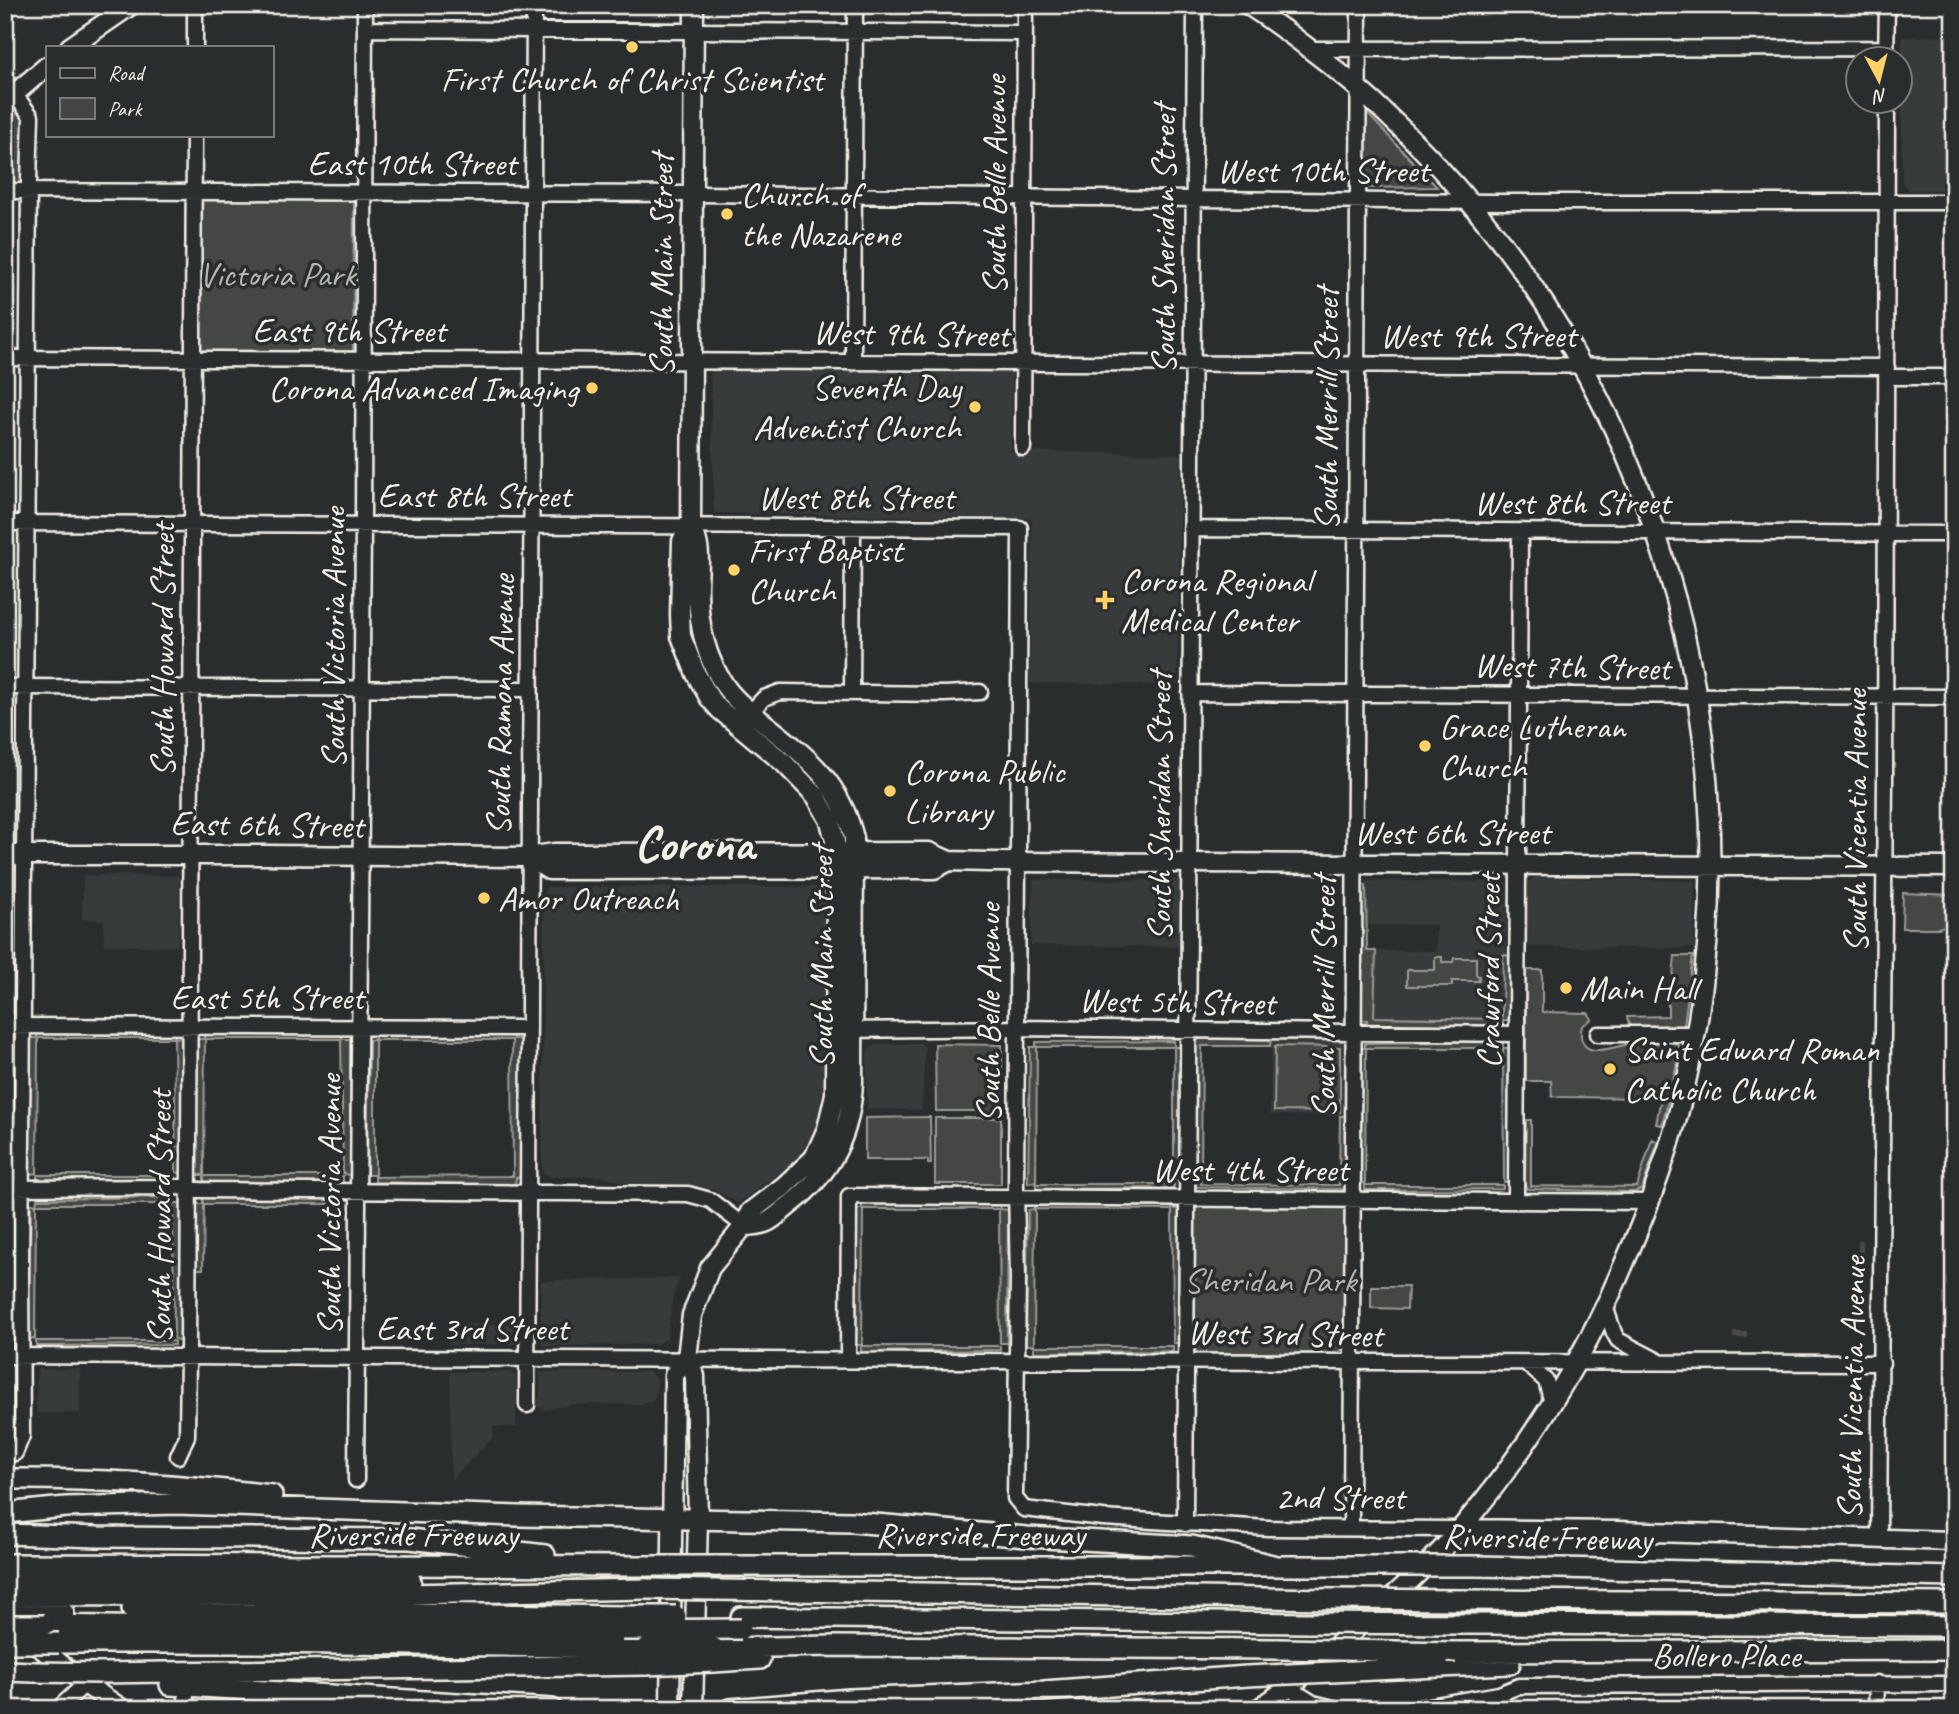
<svg xmlns="http://www.w3.org/2000/svg" width="1959" height="1714" viewBox="0 0 1959 1714" font-family="Caveat,sans-serif">
  <style>
    .built { fill: #373a3a }
    .green { fill: #444645; stroke: #9c9c96; stroke-width: 2 }
    .lines { fill: none; stroke-linecap: round; stroke-linejoin: round }
    .minor-tunnel { stroke: #484a4a; stroke-width: 14; stroke-dasharray: 14 7; stroke-linecap: butt }
    .minor-casing { stroke: #f4f1e8; stroke-width: 19 }
    .major-casing { stroke: #f4f1e8; stroke-width: 23 }
    .highway-casing { stroke: #f4f1e8; stroke-width: 24 }
    .minor { stroke: #2a2d2e; stroke-width: 14 }
    .major { stroke: #2a2d2e; stroke-width: 18 }
    .highway { stroke: #2a2d2e; stroke-width: 19 }
    .highway-bridge-casing { stroke: #f4f1e8; stroke-width: 24; stroke-linecap: butt }
    .highway-bridge { stroke: #2a2d2e; stroke-width: 19 }
    .poi-dot { fill: #ffd166; stroke: #2a2d2e; stroke-width: 2.5 }
    .labels { text-anchor: middle; stroke-width: 7; stroke-linejoin: round; paint-order: stroke }
    .poi-label { font-size: 35px; fill: #f4f1e8; stroke: #2a2d2e; text-anchor: start }
    .street-label { font-size: 35px; fill: #f4f1e8; stroke: #2a2d2e }
    .park-label { font-size: 35px; fill: #b6b5af; stroke: #2a2d2e }
    .town-label { font-size: 49px; font-weight: bold; fill: #f4f1e8; stroke: #2a2d2e }
  </style>
  <rect width="100%" height="100%" fill="#2a2d2e"/>
  <filter id="ink" filterUnits="userSpaceOnUse"><feTurbulence type="fractalNoise" baseFrequency=".0143" numOctaves="2"/><feDisplacementMap in="SourceGraphic" scale="14" xChannelSelector="R" yChannelSelector="G"/><feConvolveMatrix kernelMatrix="1 2 1 2 8 2 1 2 1" color-interpolation-filters="sRGB"/></filter>
  <g filter="url(#ink)">
    <path class="built" d="M1954,36V190H1908L1902,182V37Z
      M710,370L1012,371L1011,451L1181,454L1177,685L1030,683L1032,518L714,513Z
      M5,875L16,884L17,939H5Z
      M83,875L179,876L178,947L104,945V920L82,919Z
      M1566,878L1695,881L1694,948L1526,947L1527,883L1535,878Z
      M1033,880H1183L1182,947L1031,945Z
      M1367,881L1507,882L1506,951H1511L1510,1020H1503V1027H1366L1365,1048H1347L1346,1116L1270,1115L1271,1039H1340V1019L1359,1020L1360,951H1436V925H1367Z
      M547,887H815L824,892L823,1083L818,1120L810,1139L795,1161L740,1202H736L713,1189L688,1184L627,1183L600,1176L551,1177L542,1172L544,893Z
      M921,1043L925,1046L922,1110L867,1109V1053L869,1048L879,1044Z
      M680,1278L673,1295L667,1338L657,1344L543,1346L541,1342V1281Z
      M448,1324H515V1344L448,1345Z
      M37,1369H80V1413H36Z
      M450,1372H509L516,1376V1427H493V1437L451,1480Z
      M540,1372H649L657,1380L655,1398L652,1402L641,1404H575L543,1410L537,1406L538,1399L540,1398Z"/>
    <path class="green" d="M1364,110L1437,187L1363,188Z
      M16,114L21,115L24,121L22,185L5,186V121Z
      M202,196L354,197L353,351L197,354Z
      M1361,885H1366L1367,951H1376L1374,1017L1502,1019L1503,955L1511,956L1510,1020H1503V1027H1367V1020H1360Z
      M1903,893L1954,895V922L1939,928H1902Z
      M1675,956H1693L1684,1025L1680,1027L1630,1028L1627,1017L1668,1016V987H1672Z
      M1435,957H1442V962H1453L1454,958H1476V975L1479,976V981H1452V986H1407V970H1435Z
      M1526,970H1542V1012L1588,1013L1592,1019L1582,1026C1579,1037 1582,1050 1596,1050C1618,1051 1658,1029 1679,1045L1676,1068L1662,1125L1656,1124L1661,1098L1561,1097L1552,1096L1551,1081H1526Z
      M11,1030V1037L18,1036L19,1173L11,1171L10,1037H5V1031Z
      M175,1031V1038L183,1037L184,1174L176,1172L174,1038H38L37,1173L29,1174L31,1038H37V1033Z
      M342,1033V1039H350V1176L343,1173L341,1039H205L204,1175H196L198,1039H204V1034Z
      M513,1033V1039H521L523,1177L516,1178L515,1185L375,1182V1177L513,1176L512,1040H375V1175H367L369,1040L375,1039V1034Z
      M1199,1039H1271L1270,1046H1202L1201,1184L1339,1185L1340,1116H1346V1186L1344,1189L1195,1187V1045Z
      M1174,1041V1047H1182V1181H1174V1047H1037L1036,1182L1028,1183L1030,1047H1036V1042Z
      M1503,1041V1048H1511V1182H1504L1503,1048H1366L1365,1183L1357,1184L1359,1048H1365V1043Z
      M935,1044L1002,1045V1111H936Z
      M1275,1046L1340,1047V1112L1274,1111Z
      M930,1117L931,1164H928V1160H865V1118Z
      M935,1118H1001V1184H935Z
      M1526,1120H1531V1186L1637,1187L1652,1139L1658,1142L1642,1189L1634,1192L1527,1189L1525,1184Z
      M37,1175H175L177,1182L37,1181Z
      M204,1176H343V1184L204,1182Z
      M1036,1184H1174V1188L1036,1189Z
      M1365,1185H1503V1189L1365,1190Z
      M174,1197V1203H182L180,1342L174,1338L173,1204H36L35,1339H28L31,1204H36L37,1199Z
      M341,1197V1204H204L203,1269H197V1204H203V1198Z
      M1172,1203V1209H1180V1343H1173L1172,1210L1035,1209L1034,1345H1026L1028,1210L1034,1209V1204Z
      M862,1204H1001L1000,1209L1008,1210L1007,1343H1000L999,1209H863L862,1345H854L855,1209H862Z
      M1202,1206H1343L1345,1209V1346L1338,1354L1199,1353L1195,1350L1194,1209Z
      M1371,1286H1408L1407,1309L1371,1308Z
      M36,1341H174V1345L36,1346Z
      M861,1346H1000V1350L861,1352Z
      M1034,1346H1173V1351L1034,1352Z"/>
    <g class="lines">
      <path class="minor-tunnel" d="M1858,1247H1863
        M1740,1338V1332"/>
      <defs>
        <path id="minor" d="M365,29L1025,33
          M195,47V5
          M1309,49L1886,48
          M1886,60L1887,5
          M5,82L31,116L29,181L21,1273L22,1436L15,1453
          M5,191L693,194L1496,202H1954
          M5,358L1887,367
          M853,363L855,5
          M1887,377H1954
          M1023,448L1025,5
          M5,523L1020,528L1016,1188L1018,1278L1015,1498L1024,1509L1103,1518L1268,1528L1460,1529
          M1191,529L1954,534
          M5,687L530,689
          M852,692L853,527
          M1190,693L1954,697
          M743,720L764,698L780,692L945,694L980,692
          M5,1026L529,1028
          M843,1030L1018,1028L1517,1034
          M1598,1034H1695
          M5,1188L181,1187L199,1190L688,1194L710,1200L744,1226
          M1516,1201L1520,531
          M1605,1306L1614,1333L1618,1340L1660,1362
          M5,1356C631,1357 1256,1366 1882,1363
          M848,1360L849,1196L1650,1202
          M1527,1364L1546,1381L1552,1403
          M527,1405L534,5
          M178,1456L187,1436L188,1356L194,135
          M356,1480L363,525L365,5
          M1185,1524L1195,5
          M1351,1527L1359,5
          M1879,1540L1885,779L1887,102
          M1289,1688L1313,1703L1337,1709
          M186,1699V1709
          M58,1709L85,1684
          M1412,1709L1499,1694L1519,1686L1954,1684
          M1876,1709L1877,1683"/>
        <path id="major" d="M694,5L691,526C703,549 698,564 698,589C698,623 705,657 725,686C736,702 753,714 768,726C811,760 840,783 854,838L853,1082C851,1134 832,1172 791,1204C772,1219 769,1226 744,1226
          M1248,5C1606,240 1784,682 1682,1099C1665,1169 1638,1233 1609,1298C1570,1381 1521,1457 1462,1527C1429,1566 1390,1599 1352,1632C1322,1659 1292,1687 1258,1709
          M70,47L131,5
          M5,102L47,66
          M691,526L682,541L680,614L681,636L696,674L710,699L720,710L784,763L816,796L830,821L835,841L836,870L835,1094L827,1129L814,1158L784,1186L750,1212L744,1226L710,1268L692,1315L687,1358L695,1376L698,1520L693,1709
          M5,855H264L528,857L554,853L929,852L949,861L989,862L1954,867
          M528,857L549,870L934,869L949,861
          M1460,1529L1617,1531L1954,1541
          M29,1638L85,1684L122,1709
          M670,1709L674,1375L687,1358"/>
        <path id="highway" d="M5,1479C97,1478 180,1484 272,1495
          M5,1513L66,1507L176,1504L518,1516L852,1522L1027,1537L1192,1546L1277,1566
          M5,1534L98,1537L410,1539L545,1555
          M5,1564L647,1566
          M715,1566H1382
          M1477,1566L1954,1577
          M5,1579L411,1581
          M714,1590L1335,1599
          M5,1596L356,1595L646,1589
          M1463,1600L1954,1603
          M132,1609L624,1616
          M5,1612L64,1613
          M741,1617L1309,1623
          M1462,1624L1954,1626
          M44,1625L368,1630H622
          M59,1643H254L647,1648
          M714,1648L836,1646L1278,1649
          M1456,1652L1954,1650
          M714,1662L760,1659
          M1439,1667L1510,1664
          M5,1671L34,1672
          M100,1673L646,1665
          M170,1685L552,1709
          M730,1709L850,1699L1044,1691L1247,1676"/>
      </defs>
      <use href="#minor" class="minor-casing"/>
      <use href="#major" class="major-casing"/>
      <use href="#highway" class="highway-casing"/>
      <use href="#minor" class="minor"/>
      <use href="#major" class="major"/>
      <use href="#highway" class="highway"/>
      <defs>
        <path id="highway-bridge" d="M647,1566H715
          M1382,1566H1477
          M646,1589L714,1590
          M1335,1599L1463,1600
          M624,1616H676
          M1309,1623L1462,1624
          M5,1625H44
          M622,1630L741,1629
          M5,1643H59
          M647,1648H714
          M1278,1649L1456,1652
          M646,1665L714,1662
          M34,1672L100,1673
          M1247,1676L1439,1667"/>
      </defs>
      <use href="#highway-bridge" class="highway-bridge-casing"/>
      <use href="#highway-bridge" class="highway-bridge"/>
    </g>
  </g>
  <g class="poi-dot">
    <circle cx="632" cy="47" r="7"/>
    <circle cx="727" cy="214" r="7"/>
    <circle cx="592" cy="388" r="7"/>
    <circle cx="975" cy="407" r="7"/>
    <circle cx="734" cy="570" r="7"/>
    <path d="M1101.5 589.5h7v7h7v7h-7v7h-7v-7h-7v-7h7z"/>
    <circle cx="1425" cy="746" r="7"/>
    <circle cx="890" cy="791" r="7"/>
    <circle cx="484" cy="898" r="7"/>
    <circle cx="1566" cy="988" r="7"/>
    <circle cx="1610" cy="1069" r="7"/>
  </g>
  <g class="labels">
    <g class="poi-label">
      <text x="632" y="91" text-anchor="middle">First Church of Christ Scientist</text>
      <text x="741" y="206">Church of<tspan x="741" dy="40">the Nazarene</tspan></text>
      <text x="961" y="399" text-anchor="end">Seventh Day<tspan x="961" dy="40">Adventist Church</tspan></text>
      <text x="578" y="400" text-anchor="end">Corona Advanced Imaging</text>
      <text x="748" y="562">First Baptist<tspan x="748" dy="40">Church</tspan></text>
      <text x="1121" y="592">Corona Regional<tspan x="1121" dy="40">Medical Center</tspan></text>
      <text x="1439" y="738">Grace Lutheran<tspan x="1439" dy="40">Church</tspan></text>
      <text x="904" y="783">Corona Public<tspan x="904" dy="40">Library</tspan></text>
      <text x="498" y="910">Amor Outreach</text>
      <text x="1580" y="1000">Main Hall</text>
      <text x="1624" y="1061">Saint Edward Roman<tspan x="1624" dy="40">Catholic Church</tspan></text>
    </g>
    <g class="street-label">
      <text x="412" y="175">East 10th Street</text>
      <text x="1323" y="182">West 10th Street</text>
      <text transform="translate(994 185) rotate(-90)" y="12">South Belle Avenue</text>
      <text transform="translate(1163 239) rotate(-90)" y="12">South Sheridan Street</text>
      <text transform="translate(661 265) rotate(-90)" y="12">South Main Street</text>
      <text x="349" y="342">East 9th Street</text>
      <text transform="translate(911 333) rotate(1)" y="12">West 9th Street</text>
      <text x="1478" y="347">West 9th Street</text>
      <text transform="translate(1326 409) rotate(-90)" y="12">South Merrill Street</text>
      <text x="474" y="507">East 8th Street</text>
      <text x="856" y="509">West 8th Street</text>
      <text x="1572" y="514">West 8th Street</text>
      <text transform="translate(333 638) rotate(-90)" y="12">South Victoria Avenue</text>
      <text transform="translate(162 650) rotate(-90)" y="12">South Howard Street</text>
      <text transform="translate(1572 666) rotate(1)" y="12">West 7th Street</text>
      <text transform="translate(500 705) rotate(-89)" y="12">South Ramona Avenue</text>
      <text transform="translate(1159 806) rotate(-90)" y="12">South Sheridan Street</text>
      <text transform="translate(1855 821) rotate(-90)" y="12">South Vicentia Avenue</text>
      <text transform="translate(267 824) rotate(1)" y="12">East 6th Street</text>
      <text x="1452" y="844">West 6th Street</text>
      <text transform="translate(821 957) rotate(-90)" y="12">South Main Street</text>
      <text transform="translate(1488 971) rotate(-90)" y="12">Crawford Street</text>
      <text x="267" y="1009">East 5th Street</text>
      <text transform="translate(1323 997) rotate(-90)" y="12">South Merrill Street</text>
      <text transform="translate(1177 1001) rotate(1)" y="12">West 5th Street</text>
      <text transform="translate(988 1013) rotate(-90)" y="12">South Belle Avenue</text>
      <text x="1250" y="1181">West 4th Street</text>
      <text transform="translate(329 1205) rotate(-90)" y="12">South Victoria Avenue</text>
      <text transform="translate(159 1217) rotate(-90)" y="12">South Howard Street</text>
      <text x="472" y="1340">East 3rd Street</text>
      <text transform="translate(1285 1333) rotate(1)" y="12">West 3rd Street</text>
      <text transform="translate(1851 1388) rotate(-89)" y="12">South Vicentia Avenue</text>
      <text x="1340" y="1509">2nd Street</text>
      <text x="413" y="1546">Riverside Freeway</text>
      <text x="980" y="1546">Riverside Freeway</text>
      <text transform="translate(1547 1537) rotate(1)" y="12">Riverside Freeway</text>
      <text x="1726" y="1667">Bollero Place</text>
    </g>
    <g class="park-label">
      <text x="277" y="286">Victoria Park</text>
      <text x="1270" y="1292">Sheridan Park</text>
    </g>
    <g class="town-label">
      <text x="694" y="860">Corona</text>
    </g>
  </g>
  <rect width="1959" height="1714" fill="none" stroke="#2a2d2e" stroke-width="28"/>
  <rect x="14" y="14" width="1931" height="1686" fill="none" stroke="#f4f1e8" stroke-width="2.5" filter="url(#ink)"/>
  <rect x="46" y="46" width="228" height="91" fill="#2a2d2e" stroke="#7b7b78" stroke-width="2"/>
  <rect x="60" y="68" width="35" height="10" fill="#2a2d2e" stroke="#7b7b78" stroke-width="2"/>
  <text x="108" y="80" font-size="21" fill="#f4f1e8">Road</text>
  <rect x="60" y="98" width="35" height="21" fill="#444645" stroke="#7b7b78" stroke-width="2"/>
  <text x="108" y="116" font-size="21" fill="#f4f1e8">Park</text>
  <g transform="translate(1879 80) rotate(173)"><circle r="33" fill="#2a2d2e" stroke="#7b7b78" stroke-width="2"/>
  <path d="M0-5L12 26L0 18L-12 26Z" fill="#ffd166"/>
  <text y="-10" font-size="19" font-weight="bold" text-anchor="middle" fill="#f4f1e8">N</text>
  </g>
</svg>
